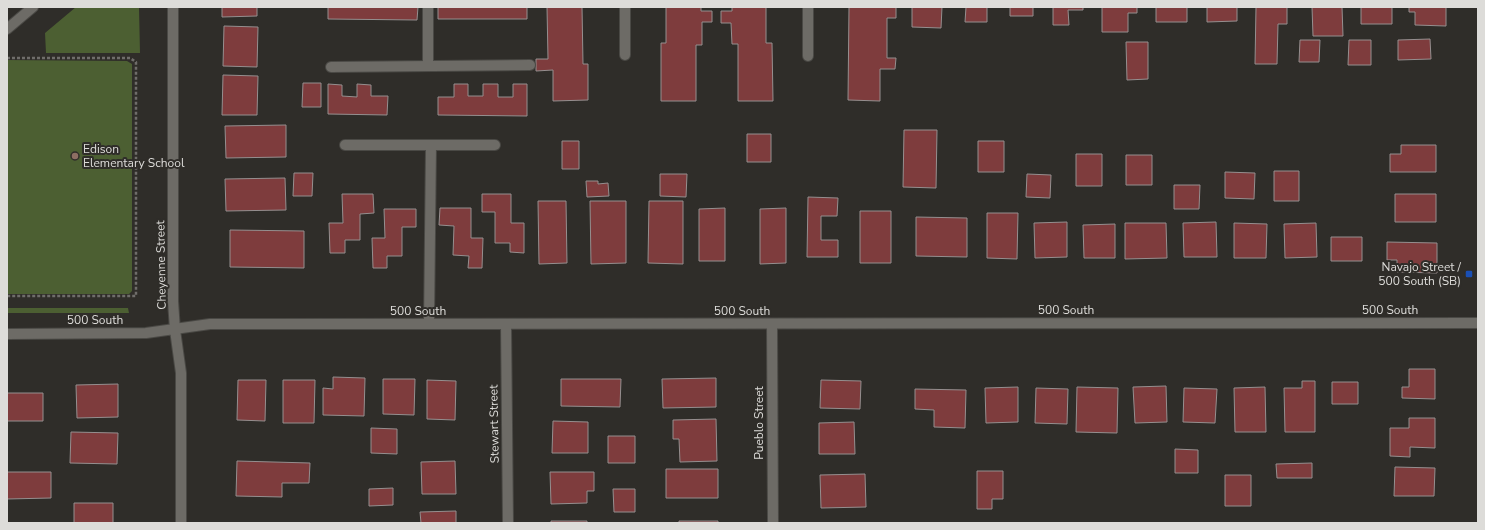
<svg xmlns="http://www.w3.org/2000/svg" width="1485" height="530" viewBox="0 0 1485 530" font-family="'Nunito Sans',sans-serif">
  <style>
    .green { fill: #4c5f32 }
    .building { fill: #7e3c3d; stroke: #958f8f }
    .lines { fill: none; stroke-linecap: round; stroke-linejoin: round }
    .minor-casing { stroke: #4a4945; stroke-width: 12 }
    .path { stroke: #6f6d6a; stroke-width: 2.5; stroke-dasharray: 3 2; stroke-linecap: butt }
    .minor { stroke: #6d6b66; stroke-width: 10 }
    .education-dot { fill: #8d6e63; stroke: #2f2d29; stroke-width: 1.5 }
    .transit-dot { fill: #1a4fb4; stroke: #2f2d29; stroke-width: 1.5 }
    .labels { text-anchor: middle; stroke-width: 4; stroke-linejoin: round; paint-order: stroke }
    .poi-label { font-size: 12px; fill: #dddcd9; stroke: #2f2d29; text-anchor: start }
    .street-label { font-size: 12px; fill: #dddcd9; stroke: #2f2d29 }
  </style>
  <rect width="100%" height="100%" fill="#2f2d29"/>
  <path class="green" d="M76,7H139L140,53H46L45,33Z
    M7,60L127,61L132,64V291L129,294H7Z
    M7,308H128L129,313H7Z"/>
  <path class="building" d="M222,7H257V16L222,17Z
    M328,7H418L417,20L328,19Z
    M438,7H527V19H438Z
    M547,7H582L583,64H588V100L553,101V70L536,71V59H548Z
    M666,7H701V11H712V22H702V45H696V101H661V43H666Z
    M732,7H766V43H772L773,101H738V44H732L731,23H721V11H732Z
    M849,7H896V18H887V58H896L895,69H880V101L848,100Z
    M912,7H942L941,28L912,27Z
    M966,7H987V22H965Z
    M1010,7H1033V16H1010Z
    M1053,7H1083V10H1068L1069,25H1053Z
    M1102,7H1137V13H1128V32H1102Z
    M1156,7H1187V22H1156Z
    M1207,7H1237V21L1207,22Z
    M1256,7H1287V24H1278L1277,64H1255Z
    M1312,7H1342L1343,36H1313Z
    M1361,7H1392V24H1361Z
    M1409,7H1446V26L1415,25V12H1409Z
    M224,26L258,27L257,67L223,66Z
    M1430,39L1431,59L1398,60V40Z
    M1300,40H1320L1319,62H1299Z
    M1349,40H1371V65H1348Z
    M1126,42H1148V79L1127,80Z
    M223,75L258,76L257,115H222Z
    M303,83H321V107H302Z
    M328,84L342,85V96L357,97V84L371,85V96H388L387,115L328,114Z
    M454,84H468V96H483V84H498V97H513V84H527V116L438,115V97H454Z
    M286,125V157L226,158L225,126Z
    M904,130H937L936,188L903,187Z
    M747,134H771V162H747Z
    M562,141H579V169H562Z
    M978,141H1004V172H978Z
    M1401,145H1436V172H1390V154H1401Z
    M1076,154H1102V186H1076Z
    M1126,155H1152V185H1126Z
    M1274,171H1299V201H1274Z
    M1225,172L1255,173L1254,199L1225,198Z
    M294,173H313L312,196H293Z
    M660,174H687L686,197L660,196Z
    M1027,174L1051,175L1050,198L1026,197Z
    M285,178L286,210L226,211L225,179Z
    M586,181H598V184L608,183L609,196L587,197Z
    M1174,185H1200L1199,209H1174Z
    M342,194H373L374,213L360,214V240H345V253H330L329,223H343Z
    M482,194H511V223H524V253L510,252V243H495V212H482Z
    M1395,194H1436V222H1395Z
    M808,197L838,198L837,216H821V240H838V257H807Z
    M538,201H566L567,263L539,264Z
    M590,201H626V263L591,264Z
    M649,201H683V264L648,263Z
    M440,208H471V238H483L482,268H468L469,256L453,255L454,226L439,225Z
    M725,208V261H699V209Z
    M786,208V263L760,264V209Z
    M384,209H416V227H402V256H387V268H373L372,238H385Z
    M860,211H891V263H860Z
    M987,213H1018L1017,259L987,258Z
    M916,217L967,218V257L916,256Z
    M1067,222V257L1035,258L1034,223Z
    M1216,222L1217,257H1184L1183,223Z
    M1125,223H1166L1167,258L1125,259Z
    M1234,223L1267,224L1266,258H1234Z
    M1316,223L1317,257L1285,258L1284,224Z
    M1115,224V258H1084L1083,225Z
    M230,230L304,231V268L230,267Z
    M1331,237H1362V261H1331Z
    M1387,242L1437,243V273L1397,272V260H1387Z
    M1409,369H1435V399L1402,398V387H1409Z
    M333,377L365,378L364,416L323,415V388L333,389Z
    M716,378V407L663,408L662,379Z
    M383,379H415L414,415L383,414Z
    M561,379H621L620,407L561,406Z
    M238,380H266L265,421L237,420Z
    M283,380H315L314,423H283Z
    M427,380L456,381L455,420L427,419Z
    M821,380L861,381L860,409L820,408Z
    M1302,381H1315V432H1285L1284,388H1302Z
    M1332,382H1358V404H1332Z
    M118,384V417L77,418L76,385Z
    M1166,386L1167,422L1135,423L1133,387Z
    M1018,387V422L986,423L985,388Z
    M1077,387L1118,388L1117,433L1076,432Z
    M1265,387L1266,432H1235L1234,388Z
    M1036,388L1068,389L1067,424L1035,423Z
    M1184,388L1217,389L1215,423L1183,422Z
    M915,389L966,390L965,428L934,427V410L915,409Z
    M7,393H43V421H7Z
    M1409,418H1435V448L1410,447V457L1390,456V428H1409Z
    M716,419L717,461L680,462L679,439H673V420Z
    M553,421L588,422V453H552Z
    M854,422L855,454H819V423Z
    M371,428L397,429V454L371,453Z
    M71,432L118,433L117,464L70,463Z
    M608,436H635V463H608Z
    M1175,449L1198,450V473H1175Z
    M237,461L310,463L309,483H282V497L236,496Z
    M455,461L456,494H422L421,462Z
    M1312,463V478H1277L1276,464Z
    M1395,467L1435,468L1434,496H1394Z
    M666,469H718V498H666Z
    M977,471H1003V499H992V509H977Z
    M7,472H51V498L7,499Z
    M550,472H594V491H587V503L551,504Z
    M865,474L866,507L821,508L820,475Z
    M1225,475H1251V506H1225Z
    M393,488V505L369,506V489Z
    M613,489H635V512H614Z
    M74,503H113V523H74Z
    M456,511V523H421L420,512Z
    M551,521H587V523H551Z
    M679,521H718V523H679Z"/>
  <g class="lines">
    <defs>
      <path id="minor" d="M173,7V301L175,330L181,373V523
        M428,7V66
        M625,7V55
        M7,29L33,7
        M808,56V7
        M331,67L530,65
        M345,145H431
        M429,324L431,145H495
        M506,324L508,523
        M772,324L773,523
        M7,334L146,333L210,324L1478,323"/>
    </defs>
    <use href="#minor" class="minor-casing"/>
    <path class="path" d="M7,58H130L136,62V296H7"/>
    <use href="#minor" class="minor"/>
  </g>
  <circle class="education-dot" cx="75" cy="156" r="4"/>
  <rect class="transit-dot" x="1465" y="270" width="8" height="8" rx="2"/>
  <g class="labels">
    <g class="poi-label">
      <text x="83" y="153">Edison<tspan x="83" dy="14">Elementary School</tspan></text>
      <text x="1461" y="271" text-anchor="end">Navajo Street /<tspan x="1461" dy="14">500 South (SB)</tspan></text>
    </g>
    <g class="street-label">
      <text transform="translate(161 265) rotate(-91)" y="4">Cheyenne Street</text>
      <text x="1066" y="314">500 South</text>
      <text x="1390" y="314">500 South</text>
      <text x="418" y="315">500 South</text>
      <text x="742" y="315">500 South</text>
      <text x="95" y="324">500 South</text>
      <text transform="translate(759 423) rotate(-90)" y="4">Pueblo Street</text>
      <text transform="translate(494 424) rotate(-91)" y="4">Stewart Street</text>
    </g>
  </g>
  <rect width="1485" height="530" fill="none" stroke="#dddcd9" stroke-width="16"/>
</svg>
